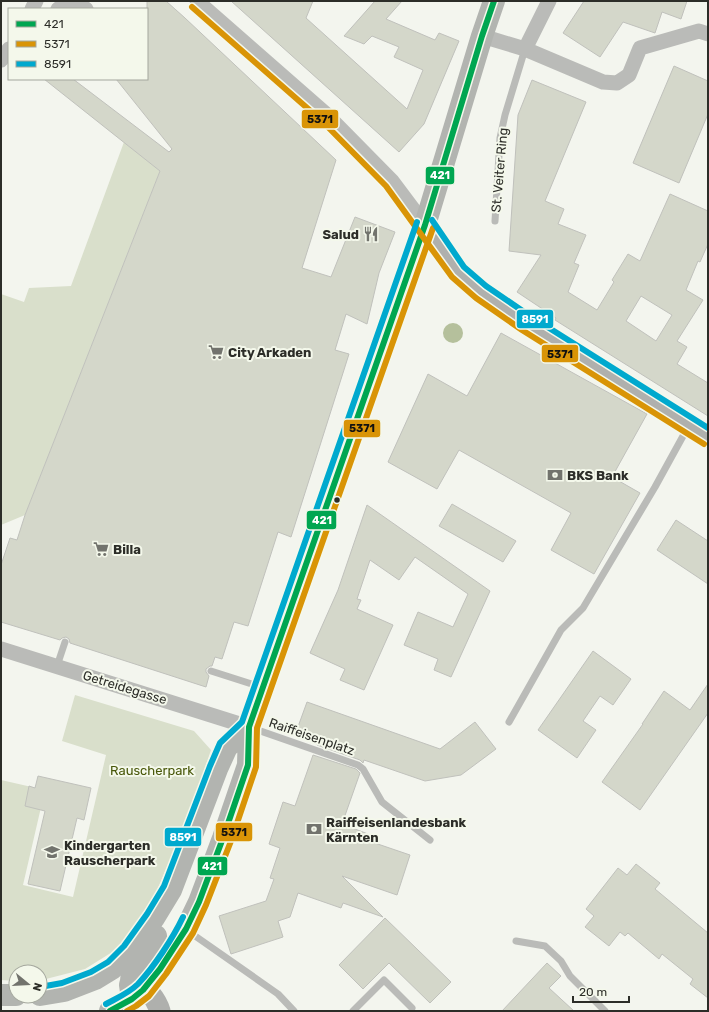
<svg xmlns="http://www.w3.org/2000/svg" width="709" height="1012" viewBox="0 0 709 1012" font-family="Rubik,sans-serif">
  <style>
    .green { fill: #d9dfcb }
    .water { fill: #b5c09c }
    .building { fill: #d4d7ca; stroke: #c0c1bc; fill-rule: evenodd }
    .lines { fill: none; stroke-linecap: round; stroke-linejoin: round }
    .lane { stroke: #babbb8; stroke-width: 7 }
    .street { stroke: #babbb8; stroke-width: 15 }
    .secondary { stroke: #afb0ad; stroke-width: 21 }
    .primary { stroke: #b2b4b0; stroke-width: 22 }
    .bus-1-casing { stroke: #f4f8eb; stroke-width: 9 }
    .bus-2-casing { stroke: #f4f8eb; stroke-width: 9 }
    .bus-3-casing { stroke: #f4f8eb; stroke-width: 9 }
    .bus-1 { stroke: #00a651; stroke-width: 6 }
    .bus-2 { stroke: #d99406; stroke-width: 6 }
    .bus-3 { stroke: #00a9ce; stroke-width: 6 }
    .bus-dot { fill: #2c2d28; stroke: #f4f8eb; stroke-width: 1.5 }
    .labels { text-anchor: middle; stroke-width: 4; stroke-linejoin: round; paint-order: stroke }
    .street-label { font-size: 13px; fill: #2c2d28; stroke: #f4f8eb }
    .poi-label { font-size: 13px; font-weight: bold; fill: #2c2d28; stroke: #f4f8eb; text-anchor: start }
    .park-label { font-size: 13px; fill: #49580a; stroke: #f4f8eb }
    .line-badge { stroke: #f4f8eb; stroke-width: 1.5 }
    .badge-label { font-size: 11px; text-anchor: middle; font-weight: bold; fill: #fff }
    .pale-badge-label { font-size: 11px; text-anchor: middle; font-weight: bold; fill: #111 }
  </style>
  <rect width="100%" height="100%" fill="#f3f5ee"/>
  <path class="green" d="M124,142L160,171L25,515L1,525V294L24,302L29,288L71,286Z
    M75,695L194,731L211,750L188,818L154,897L143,919L122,946L85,969L42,980H40V972H16V981L1,980V780L45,790L23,885L73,897L106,755L62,741Z"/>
  <path class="water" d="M443 333a10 10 0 1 1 20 0a10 10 0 1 1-20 0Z"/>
  <path class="building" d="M147,1H166L185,18L336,160L302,268L331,277L355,217L395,232L379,273L367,324L346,314L335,350L349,354L291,537L278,532L248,626L234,622L222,659L215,657L212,666H210L206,669V672L209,676L206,687L70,643L69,639L66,637L62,638L60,640L1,622V565L10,538L17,540L25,515L160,171L44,79H73L169,152L172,149L116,79H147Z
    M231,1H313L306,18L407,109L423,70L394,57L399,47L372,36L364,44L344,36L375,1H402L386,19L435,40L439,33L459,41L424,124L399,152Z
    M584,1H687L681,19L662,12L655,33L623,22L600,57L563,33Z
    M674,66L708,81V114L679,183L633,163Z
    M532,80L586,102L545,201L564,209L558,224L586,235L574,263L579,265L568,292L597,310L614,282L612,280L628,254L640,261L670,194L708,211V244L700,262L698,261L686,290L703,300L677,341L687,347L677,364L708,383V416L555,320L556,318L517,292L541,255L509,251L518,115ZM641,296L672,315L656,341L626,321Z
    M501,333L647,414L612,477L640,493L594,574L551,550L571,513L459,450L437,489L388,462L428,374L467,396Z
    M452,504L516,541L503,562L439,526Z
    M367,505L490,591L451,677L434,670L438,659L404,645L418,612L453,627L468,594L415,557L399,580L370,560L357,599L361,600L357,609L393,625L364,690L340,680L345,669L310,653L338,590Z
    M676,520L708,541V584L657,550Z
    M593,651L631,679L613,705L600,696L583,721L596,730L577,758L538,730Z
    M708,684V713L640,810L602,782L643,724H642L664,691L690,710Z
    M307,702L440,749L475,722L496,749L461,775L425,781L364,760L363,763L360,760L317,745L318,743L295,735Z
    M313,755L356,769L360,773L342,824L368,834L366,840L410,855L397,895L342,876L383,917L343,903L341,908L298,893L290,917L278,921L283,937L231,954L219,916L266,901L274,879L270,878L280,848L269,844L283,802L295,806Z
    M38,776L91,788L84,820L77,818L60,891L28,884L45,811L25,806L29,786L35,788Z
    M636,864L660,883L655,889L708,933V998L690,984L693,979L662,954L659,959L628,933L625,936L620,932L609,946L585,927L594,916L586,909L618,868L627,875Z
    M385,918L451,982L430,1003L389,963L363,989L339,965Z
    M547,963L561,976L549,988L574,1011H502Z"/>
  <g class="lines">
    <path class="lane" d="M495,221L500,138L505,115L525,49
      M57,666L65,642
      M211,671L261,687
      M509,722L561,630L583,608L655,487L688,427
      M252,728L358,765L363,769L382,802L430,840
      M188,931L278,994L294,1011
      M516,941L545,946L561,961L570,976L605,1011
      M353,1011L384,980L412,1008"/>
    <path class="street" d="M72,1L86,9
      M197,1L327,115L392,181L425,225
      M32,9L36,1
      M58,9L72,1
      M482,36L525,49L603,82L617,83L629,75L640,48L699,31L708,34
      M525,49L549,1
      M1,60L9,49
      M1,649L249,727"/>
    <path class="secondary" d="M425,225L458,272L481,292L526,323L708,437
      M131,977C143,985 156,997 160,1011"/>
    <path class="primary" d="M1,995H16
      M40,995L64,991L95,979L113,968L130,951L154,918L171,890L217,769L227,747L249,727
      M132,999L130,985L133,974L156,936
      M110,1011L132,999L143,990L160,969L186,929L199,902L223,838L248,765L249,727L425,225L482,36L494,1"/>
    <defs>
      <path id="bus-1" d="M110,1011L132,999L143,990L160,969L186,929L199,902L223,838L248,765L249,727L425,225L482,36L494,1"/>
      <path id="bus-2" d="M192,7L322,121L386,186L452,277L476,298L522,330L704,444
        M127,1011L136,1006L149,996L166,974L193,933L206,905L231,841L256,767L257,728L433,228"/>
      <path id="bus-3" d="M432,220L464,267L486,286L530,316L708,428
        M40,987L62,983L91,972L108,962L124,946L147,914L164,886L210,766L220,743L242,722L417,222
        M106,1004C117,998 129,993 138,984C154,967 173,938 183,917"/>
    </defs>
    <use href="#bus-1" class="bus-1-casing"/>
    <use href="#bus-2" class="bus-2-casing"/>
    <use href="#bus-3" class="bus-3-casing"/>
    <use href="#bus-1" class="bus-1"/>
    <use href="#bus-2" class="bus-2"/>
    <use href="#bus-3" class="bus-3"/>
  </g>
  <defs>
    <symbol id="restaurant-bare" viewBox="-9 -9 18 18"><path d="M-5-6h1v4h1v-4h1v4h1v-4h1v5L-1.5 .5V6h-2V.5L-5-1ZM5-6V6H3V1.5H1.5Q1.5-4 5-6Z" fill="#72736d" stroke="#f4f8eb" stroke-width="2.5" paint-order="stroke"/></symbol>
    <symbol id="supermarket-bare" viewBox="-9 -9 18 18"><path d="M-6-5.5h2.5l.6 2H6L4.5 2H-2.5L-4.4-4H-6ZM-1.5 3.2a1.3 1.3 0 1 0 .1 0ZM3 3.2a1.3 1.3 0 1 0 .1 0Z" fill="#72736d" stroke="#f4f8eb" stroke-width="2.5" paint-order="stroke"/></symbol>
    <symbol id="bank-bare" viewBox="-9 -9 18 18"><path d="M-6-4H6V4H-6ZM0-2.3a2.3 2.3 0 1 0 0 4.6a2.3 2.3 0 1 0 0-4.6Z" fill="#72736d" stroke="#f4f8eb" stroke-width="2.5" paint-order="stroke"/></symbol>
    <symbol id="school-bare" viewBox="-9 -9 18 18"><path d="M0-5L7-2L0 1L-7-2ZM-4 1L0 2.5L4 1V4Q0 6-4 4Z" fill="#72736d" stroke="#f4f8eb" stroke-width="2.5" paint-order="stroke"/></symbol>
  </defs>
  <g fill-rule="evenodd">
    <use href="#restaurant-bare" x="360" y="223" width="22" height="22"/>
    <use href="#supermarket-bare" x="205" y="341" width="22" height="22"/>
    <use href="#bank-bare" x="544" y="464" width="22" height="22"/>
    <use href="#supermarket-bare" x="90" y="538" width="22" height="22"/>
    <use href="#bank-bare" x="303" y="818" width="22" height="22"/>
    <use href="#school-bare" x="41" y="841" width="22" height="22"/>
  </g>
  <circle class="bus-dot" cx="337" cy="500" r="3.5"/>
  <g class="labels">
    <g class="street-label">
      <text transform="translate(499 170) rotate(-85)" y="5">St. Veiter Ring</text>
      <text transform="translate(125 687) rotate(17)" y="5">Getreidegasse</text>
      <text transform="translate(312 736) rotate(19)" y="5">Raiffeisenplatz</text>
    </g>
    <g class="poi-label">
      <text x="359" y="239" text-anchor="end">Salud</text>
      <text x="228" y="357">City Arkaden</text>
      <text x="567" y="480">BKS Bank</text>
      <text x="113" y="554">Billa</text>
      <text x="326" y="827">Raiffeisenlandesbank<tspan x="326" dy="15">Kärnten</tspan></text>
      <text x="64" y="850">Kindergarten<tspan x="64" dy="15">Rauscherpark</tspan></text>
    </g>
    <g class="park-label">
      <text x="152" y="775">Rauscherpark</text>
    </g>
  </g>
  <g class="line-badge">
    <rect x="301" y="109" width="38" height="20" rx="4" fill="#d99406"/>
    <rect x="425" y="166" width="30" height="19" rx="4" fill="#00a651"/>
    <rect x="516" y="309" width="38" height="20" rx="4" fill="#00a9ce"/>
    <rect x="541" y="344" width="38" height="19" rx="4" fill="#d99406"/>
    <rect x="343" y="419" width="38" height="19" rx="4" fill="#d99406"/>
    <rect x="306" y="510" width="31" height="20" rx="4" fill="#00a651"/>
    <rect x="215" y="822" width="38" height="20" rx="4" fill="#d99406"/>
    <rect x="164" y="827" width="38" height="20" rx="4" fill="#00a9ce"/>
    <rect x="197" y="856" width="31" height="20" rx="4" fill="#00a651"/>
  </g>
  <g class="badge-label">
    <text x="440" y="179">421</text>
    <text x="535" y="323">8591</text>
    <text x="322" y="524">421</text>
    <text x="183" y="841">8591</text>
    <text x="212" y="870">421</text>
  </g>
  <g class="pale-badge-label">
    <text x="320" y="123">5371</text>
    <text x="560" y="358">5371</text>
    <text x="362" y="432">5371</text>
    <text x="234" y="836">5371</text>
  </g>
  <rect width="709" height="1012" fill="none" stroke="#2c2d28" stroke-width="4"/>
  <rect x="8" y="8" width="140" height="72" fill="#f4f8eb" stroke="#a4a79d"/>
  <rect x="16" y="21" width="20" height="6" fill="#00a651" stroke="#a4a79d"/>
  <text x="44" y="28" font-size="12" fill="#2c2d28">421</text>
  <rect x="16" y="41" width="20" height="6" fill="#d99406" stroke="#a4a79d"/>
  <text x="44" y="48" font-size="12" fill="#2c2d28">5371</text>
  <rect x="16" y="61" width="20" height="6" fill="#00a9ce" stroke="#a4a79d"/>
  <text x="44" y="68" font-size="12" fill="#2c2d28">8591</text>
  <g transform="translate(28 984) rotate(108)"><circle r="19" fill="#f4f8eb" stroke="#a4a79d"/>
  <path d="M0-3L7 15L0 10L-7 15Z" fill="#72736d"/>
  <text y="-6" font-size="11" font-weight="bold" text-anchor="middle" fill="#2c2d28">N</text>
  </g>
  <path d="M573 996v6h56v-6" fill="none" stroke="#2c2d28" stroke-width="2"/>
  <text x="579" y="996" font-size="12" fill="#2c2d28" stroke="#f4f8eb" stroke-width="3" paint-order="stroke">20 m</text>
</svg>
